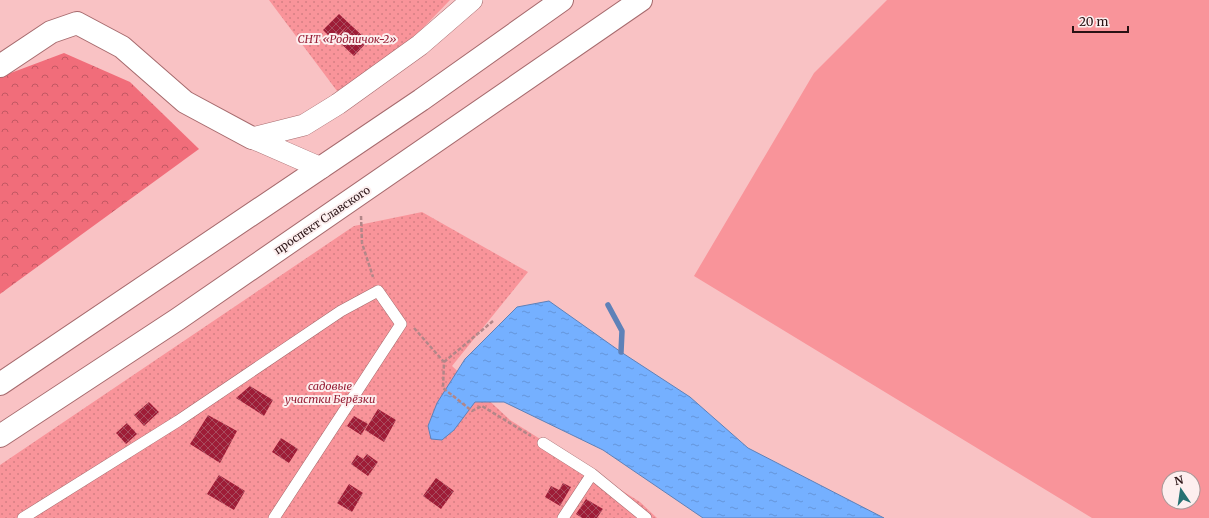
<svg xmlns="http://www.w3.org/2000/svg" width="1209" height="518" viewBox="0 0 1209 518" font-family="Merriweather,serif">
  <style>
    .grass { fill: #f9949a; fill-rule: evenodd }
    .forest { fill: url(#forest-crowns) }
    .garden { fill: url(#garden-dots) }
    .water { fill: url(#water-ripples); stroke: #5e81b8 }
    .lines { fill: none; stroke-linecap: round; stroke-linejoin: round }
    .stream { stroke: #5e81b8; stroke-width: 5.5 }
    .building { fill: url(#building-cross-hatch) }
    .lane-casing { stroke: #a66a6d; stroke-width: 12 }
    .street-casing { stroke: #a66a6d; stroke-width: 22 }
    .secondary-casing { stroke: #a66a6d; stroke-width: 24 }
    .path { stroke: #b28688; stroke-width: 2.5; stroke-dasharray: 4 2; stroke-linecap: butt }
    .lane { stroke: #fff; stroke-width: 11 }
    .street { stroke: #fff; stroke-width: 21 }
    .secondary { stroke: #fff; stroke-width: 22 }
    .labels { text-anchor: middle; stroke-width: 4; stroke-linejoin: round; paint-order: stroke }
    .park-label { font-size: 11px; font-style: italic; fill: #961e35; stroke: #fdefef }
    .street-label { font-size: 11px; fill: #291214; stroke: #fdefef }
  </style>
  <defs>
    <pattern id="forest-crowns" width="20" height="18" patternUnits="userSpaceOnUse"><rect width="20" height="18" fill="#f16d7a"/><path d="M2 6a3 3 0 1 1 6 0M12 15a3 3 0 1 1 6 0" fill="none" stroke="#c35863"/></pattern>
    <pattern id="garden-dots" width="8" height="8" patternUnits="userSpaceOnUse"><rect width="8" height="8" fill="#f9949a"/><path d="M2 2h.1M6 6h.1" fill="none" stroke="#d57f84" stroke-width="1.8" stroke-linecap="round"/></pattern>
    <pattern id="water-ripples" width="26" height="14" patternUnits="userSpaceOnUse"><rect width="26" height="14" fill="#75b0ff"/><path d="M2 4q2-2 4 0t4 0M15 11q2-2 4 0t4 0" fill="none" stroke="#6596da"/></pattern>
    <pattern id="building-cross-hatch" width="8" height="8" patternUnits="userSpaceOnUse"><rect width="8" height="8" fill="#9e1d37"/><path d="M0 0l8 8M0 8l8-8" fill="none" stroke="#a84c5e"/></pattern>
  </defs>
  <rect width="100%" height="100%" fill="#f9c2c4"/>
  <path class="grass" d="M887,0H1209V518H1092L694,276L814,73ZM1169,478H1193V502H1169Z"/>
  <path class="forest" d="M64,53L130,82L199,149L0,294V77Z"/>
  <path class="garden" d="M269,0H450L397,55L337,91Z
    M422,212L528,272L452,366L510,420L640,502L657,518H0V465L354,226Z"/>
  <path class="water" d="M549,301L621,352L690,397L748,448L884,518H703L603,450L504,402H475L454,430L442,440L431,439L428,426L437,403L465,359L517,307Z"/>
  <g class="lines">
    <path class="stream" d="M608,305L622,331L621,352"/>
  </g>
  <path class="building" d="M339,14L368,41L354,56L336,39L348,25L333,40L323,30Z
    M250,386L273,400L264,416L236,398Z
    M149,402L159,412L144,426L134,415Z
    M378,409L396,420L384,442L365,430Z
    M208,415L237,431L220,463L190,444Z
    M354,416L368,424L361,435L347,426Z
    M127,423L137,434L126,444L116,433Z
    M281,438L298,449L289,463L272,452Z
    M367,454L378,462L368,476L351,464L357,455L363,459Z
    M219,475L245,491L234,510L207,494Z
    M436,478L454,491L441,509L423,496Z
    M563,483L571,487L560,506L545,497L551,486L559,490Z
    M349,484L363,493L352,512L337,503Z
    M586,499L603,509L597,518H582L576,514Z"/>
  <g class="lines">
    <defs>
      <path id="lane" d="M543,443L592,474L646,518
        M23,518L178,421L341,311L378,291L401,324L274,518
        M563,518L592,474"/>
      <path id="street" d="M252,138L304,125L338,104L420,45L472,0
        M252,138L321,168"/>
      <path id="secondary" d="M0,66L51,32L77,23L122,47L185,102L252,138
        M0,384L421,100L562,0
        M0,436L178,319L641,0"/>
    </defs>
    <use href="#lane" class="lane-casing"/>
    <use href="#street" class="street-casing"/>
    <use href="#secondary" class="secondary-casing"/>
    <path class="path" d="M361,216L362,243L373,277
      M414,328L444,362L443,388L472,411L482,406L531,436
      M444,362L493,321"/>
    <use href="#lane" class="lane"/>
    <use href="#street" class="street"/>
    <use href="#secondary" class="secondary"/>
  </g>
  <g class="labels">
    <g class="park-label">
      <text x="347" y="43">СНТ «Родничок-2»</text>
      <text x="330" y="390">садовые<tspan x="330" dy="13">участки Берёзки</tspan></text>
    </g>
    <g class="street-label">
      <text transform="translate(322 220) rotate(-34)" y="4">проспект Славского</text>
    </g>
  </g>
  <g transform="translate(1181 490) rotate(347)"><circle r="19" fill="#fdefef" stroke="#a89797"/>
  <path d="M0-3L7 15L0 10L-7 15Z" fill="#267172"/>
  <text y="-6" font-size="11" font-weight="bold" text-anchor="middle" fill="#291214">N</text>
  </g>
  <path d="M1073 26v6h55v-6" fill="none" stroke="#291214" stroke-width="2"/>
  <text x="1079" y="26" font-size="12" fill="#291214" stroke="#fdefef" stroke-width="3" paint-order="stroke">20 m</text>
</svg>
